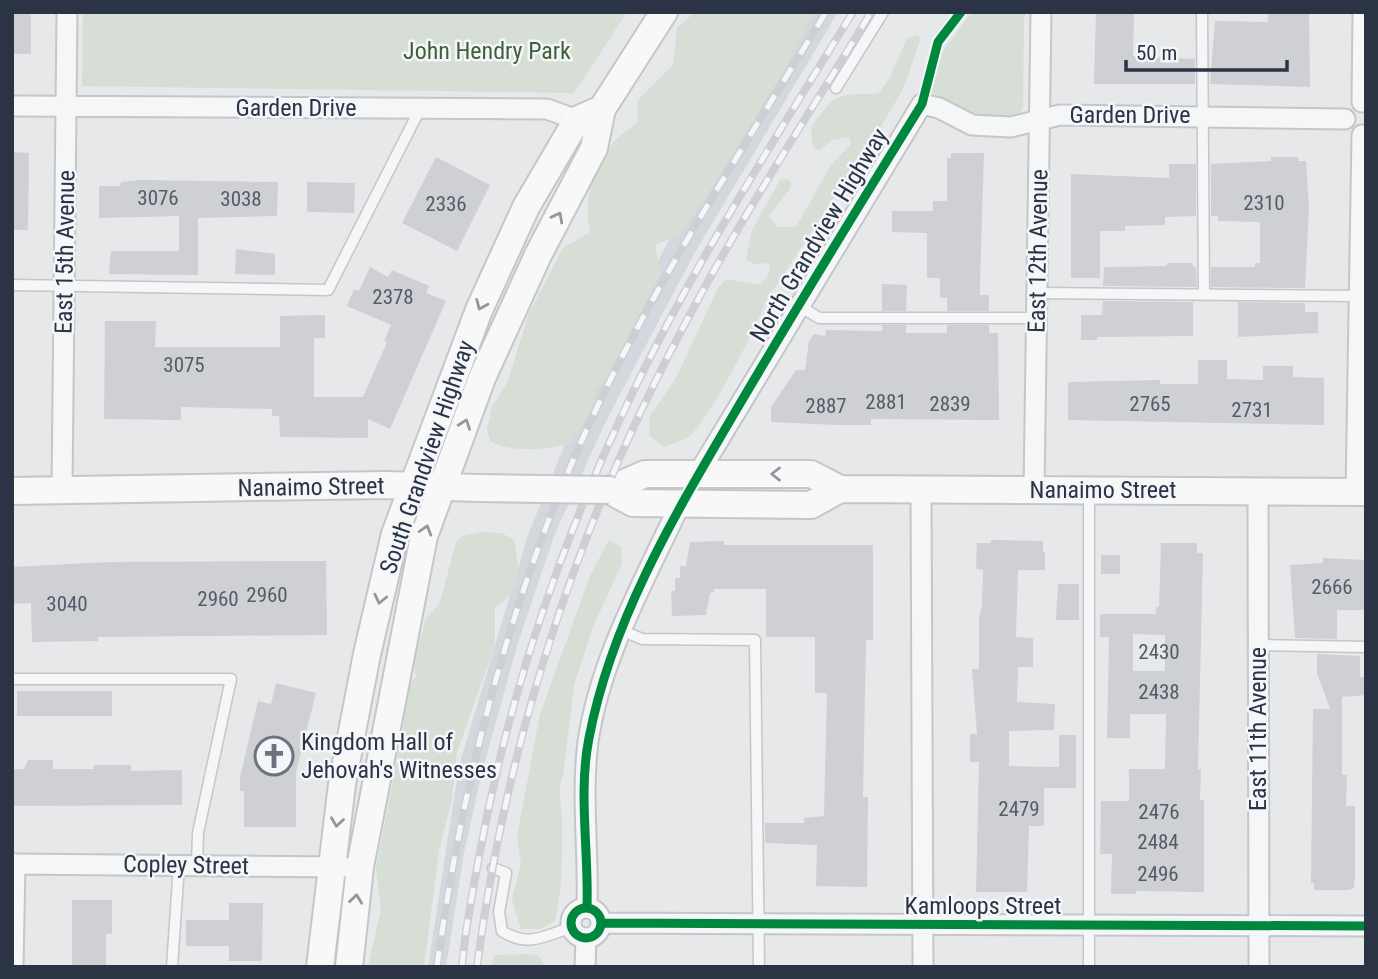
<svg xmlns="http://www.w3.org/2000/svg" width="1378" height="979" viewBox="0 0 1378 979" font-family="'Roboto Condensed',sans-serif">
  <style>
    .built { fill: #d4d7dd }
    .green { fill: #d6ded6 }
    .building { fill: #ced0d3; fill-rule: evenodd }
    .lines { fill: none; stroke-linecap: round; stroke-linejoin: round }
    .lane-casing { stroke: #c4c6c8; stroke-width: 13 }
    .street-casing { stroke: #c4c6c8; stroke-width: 23 }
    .secondary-casing { stroke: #c4c6c8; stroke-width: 30 }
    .lane { stroke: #f5f6f7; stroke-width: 10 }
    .street { stroke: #f5f6f7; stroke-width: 19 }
    .secondary { stroke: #f8f8f8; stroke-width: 26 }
    .rail-casing { stroke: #cecfd2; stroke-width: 8 }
    .rail { stroke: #f4f6f9; stroke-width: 5; stroke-dasharray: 16; stroke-linecap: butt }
    .secondary-bridge-casing { stroke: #c4c6c8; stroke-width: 30; stroke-linecap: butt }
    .secondary-bridge { stroke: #f8f8f8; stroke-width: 26 }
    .cycleway-casing { stroke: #f4f6f9; stroke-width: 13 }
    .cycleway { stroke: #00873e; stroke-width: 9 }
    .oneway { stroke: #92969e }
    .labels { text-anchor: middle; stroke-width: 5; stroke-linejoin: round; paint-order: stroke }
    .number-label { font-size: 21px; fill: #545c69 }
    .park-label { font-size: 24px; fill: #3f6138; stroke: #f4f6f9 }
    .street-label { font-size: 24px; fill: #2b3445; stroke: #f4f6f9 }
    .poi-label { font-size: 24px; fill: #2b3445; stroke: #f4f6f9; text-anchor: start }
  </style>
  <rect width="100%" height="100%" fill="#e6e8ea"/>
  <path class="built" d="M803,12H838L694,254L605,423L554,536L518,643L482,772L464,853L446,967H428L459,766L528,535L576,417L605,358L715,156Z"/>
  <path class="green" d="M83,12H627L574,93L82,86Z
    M695,12H815L780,77L706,197L678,236L655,245L661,273L605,382L595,391V403L570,443C551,450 507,453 490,441L487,429L492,407L508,381L528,315L563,248L590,232C581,188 599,147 637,123L638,100L673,65L677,28Z
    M972,12H1028L1024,17L1023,108L1014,120L961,115L931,92L929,85L938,57Z
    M918,35L920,41L903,89L883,123L766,301C757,326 707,425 688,437C681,442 671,444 663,447L649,435L650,416L676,378L718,288L726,279L759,285L768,276L770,263L754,264L746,259L752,230L780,180L788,179L791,182L790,189L769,216L777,227H796L831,165L851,144L849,137L832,140L819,151L812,145L811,127C837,92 835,94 878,94L889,79L907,38Z
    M482,532L502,533L514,540C519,570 525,589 495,607V645L457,752L452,800L439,851L424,967H368L381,910L376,868L404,723V689L416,677L413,664L426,619L440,603L456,542L462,536Z
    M609,540L621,547L622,563L593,627L574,685L563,776C556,793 562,803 562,820C562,854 563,888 555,921L540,929H521L512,899L521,864L517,836L540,714L590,576Z
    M525,954L538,955L546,967H490L495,955Z"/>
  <path class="building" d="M12,12H31V54H12Z
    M1096,12H1134L1133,56L1195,59V84H1094Z
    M1268,12H1309L1310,87L1210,84L1215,21L1268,22Z
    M12,152L29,153L28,230H12Z
    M951,153H984L980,283V295H989V311H947V298H940V278H927V233L892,232V211H933V201H947V158H951Z
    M436,157L490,185L457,251L402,223Z
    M1271,157H1298V161H1306L1309,209L1305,288L1211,287V267H1255V263H1260V222L1218,221V216H1211V164L1271,161Z
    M1169,164H1196V216L1165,217V225L1125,226V231H1100V278H1071V174L1169,178Z
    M140,180L278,182L277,216L198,218V275L109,274L111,251H179V216L99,218V186H120L121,182Z
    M307,182L355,183L354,213L307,212Z
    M236,249L275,254V275L235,274Z
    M1167,263H1193V267H1196L1197,287L1103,286L1104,267L1167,266Z
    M370,267L388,277L392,270L429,286L426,293L446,301L390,429L368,419V438L280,437L279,416H272V409L181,407V420L104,419L105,321H156L155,347H280V316L325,315V338H314V397H363L387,342L384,341L391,325L347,306L354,289L359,291Z
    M882,284L907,285L906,311H882Z
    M1103,301L1193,302V336L1097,337V340H1081V315H1102Z
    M1238,302L1305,303V312H1318V333L1238,337Z
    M882,325H906V333H947V325H989V333H998L999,420L871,419V425H837L771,422V407L796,370H805L809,341L814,334L825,336L826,330L882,331Z
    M1198,360H1227V379L1263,380V366H1293V377L1324,378V425L1068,420V382L1160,380V384H1198Z
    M991,540L1043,541V552H1045V570H1018L1016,637L1033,638V667H1018L1017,702L1055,704L1054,730L1009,731V766L1059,767V735H1076V788H1044V826H1029L1027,892H976L979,762H970V734H977L972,669H979V618L982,605L983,570L976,569L977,543H991Z
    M724,541V545H873V640H866L864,742L863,797H868L867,887L816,886L817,845L765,843V823H804V818L824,816L827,693H815V637H766V589H714V592L710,593L706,615L672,616L671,591H675V578H680V566H686L690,542Z
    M1161,543H1197V553H1203L1198,769H1201L1200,800H1204V892L1136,891V894H1111L1112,854H1100L1101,801H1129V769H1165L1166,714H1130V738H1107L1109,637H1100V614H1156V607H1159ZM1133,634L1165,635V671H1133Z
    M1101,555H1120V574H1101Z
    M1323,558L1366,560V610H1337V639L1295,638L1290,565L1323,563Z
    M326,561L327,635L98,637V641L32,642L31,603L12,604V567L109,562Z
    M1058,584H1079V620H1056Z
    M1317,654L1360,656V677H1366V695L1342,697V775H1347L1346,806H1355V876L1354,888L1349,890H1314V883H1311L1313,709H1330L1317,673Z
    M276,683L316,693L296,772V827H244V791H240V777L258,701L271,704Z
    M17,691H112V716H17Z
    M28,760H53V769H94V765H131V771L182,770V805L12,806V769H24Z
    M72,900H112V934H106V967H72Z
    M229,903H263L262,961H229V946H186V920H229Z"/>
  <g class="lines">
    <defs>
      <path id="lane" d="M1202,12L1204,295
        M836,88L883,12
        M12,285L328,290L420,109
        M1038,293L1362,296
        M798,305L819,318H1037
        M1089,491V967
        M621,630L642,639L755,640L759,967
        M1258,645L1366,647
        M12,679H231L198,833L197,865
        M493,868L506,873L499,912L502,931C528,948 545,936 572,927
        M172,967L179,865"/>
      <path id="street" d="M1362,102L1363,12
        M12,106L547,109L577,120
        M698,474L922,104L939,108L972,125L1011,127L1060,115L1345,119
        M921,490L923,967
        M1034,490L1041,12
        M62,491L67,12
        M1258,491L1259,967
        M1356,492L1362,135
        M12,864L344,867
        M587,907C589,853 581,797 588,742C600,658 645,580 680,504
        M571 923a15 15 0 1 1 30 0a15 15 0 1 1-30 0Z
        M601,923L1366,926
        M13,967L15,864
        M585,967L586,938"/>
      <path id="secondary" d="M609,490L645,474H811L840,489L1366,492
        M609,490L633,503L811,505L840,489
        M12,491L386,485L478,488
        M320,967L342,784L367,654L395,534L479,310L526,207L577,120L602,109
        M349,967L360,867L424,536L482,378L538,255L594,148L602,109L664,12"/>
    </defs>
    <use href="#lane" class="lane-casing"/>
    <use href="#street" class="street-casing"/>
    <use href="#secondary" class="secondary-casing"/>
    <use href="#lane" class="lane"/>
    <use href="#street" class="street"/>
    <use href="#secondary" class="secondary"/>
    <defs>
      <path id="rail" d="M437,967C467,746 528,531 634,334C693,224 761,119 826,12
        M462,967C465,928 473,890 480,852C518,644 597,445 702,261C750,177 802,95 853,12
        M477,967C507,735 582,512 694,307C748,206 812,110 871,12"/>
    </defs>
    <use href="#rail" class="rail-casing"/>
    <use href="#rail" class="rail"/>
    <defs>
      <path id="secondary-bridge" d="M478,488L609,490"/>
    </defs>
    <use href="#secondary-bridge" class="secondary-bridge-casing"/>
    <use href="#secondary-bridge" class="secondary-bridge"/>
    <defs>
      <path id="cycleway" d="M587,907C589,852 578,793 589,738C612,618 677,511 738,407C798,305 860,204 922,104L938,42L961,12
        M571 923a15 15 0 1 1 30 0a15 15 0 1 1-30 0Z
        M601,923L1366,926"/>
    </defs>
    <use href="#cycleway" class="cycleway-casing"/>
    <use href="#cycleway" class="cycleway"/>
  </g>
  <defs><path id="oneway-chevron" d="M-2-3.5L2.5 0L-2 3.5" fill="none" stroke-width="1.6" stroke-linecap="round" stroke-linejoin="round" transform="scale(1.75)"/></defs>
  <g class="oneway">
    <use href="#oneway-chevron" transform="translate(558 217) rotate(-62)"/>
    <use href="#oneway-chevron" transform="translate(481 305) rotate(113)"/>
    <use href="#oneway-chevron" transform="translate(465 424) rotate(-70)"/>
    <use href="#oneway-chevron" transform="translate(776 474) rotate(180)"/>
    <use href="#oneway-chevron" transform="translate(426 530) rotate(-73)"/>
    <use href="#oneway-chevron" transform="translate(380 599) rotate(103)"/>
    <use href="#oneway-chevron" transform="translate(337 822) rotate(98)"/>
    <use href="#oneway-chevron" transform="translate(356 899) rotate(-83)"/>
  </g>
  <defs>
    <symbol id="church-ring" viewBox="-11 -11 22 22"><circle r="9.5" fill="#f4f6f9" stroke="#6c737f" stroke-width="1.5"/><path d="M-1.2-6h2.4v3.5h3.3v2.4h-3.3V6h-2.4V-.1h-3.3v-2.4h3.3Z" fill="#6c737f"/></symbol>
  </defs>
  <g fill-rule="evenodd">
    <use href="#church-ring" x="252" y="734" width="44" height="44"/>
  </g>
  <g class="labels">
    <g class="number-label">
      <text x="158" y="205">3076</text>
      <text x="241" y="206">3038</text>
      <text x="1264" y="210">2310</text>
      <text x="446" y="211">2336</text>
      <text x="393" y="304">2378</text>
      <text x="184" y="372">3075</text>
      <text x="886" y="409">2881</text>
      <text x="950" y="411">2839</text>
      <text x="1150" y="411">2765</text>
      <text x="826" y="413">2887</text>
      <text x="1252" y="417">2731</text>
      <text x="1332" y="594">2666</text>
      <text x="267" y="602">2960</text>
      <text x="218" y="606">2960</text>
      <text x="67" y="611">3040</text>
      <text x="1159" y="659">2430</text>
      <text x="1159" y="699">2438</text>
      <text x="1019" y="816">2479</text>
      <text x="1159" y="819">2476</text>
      <text x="1158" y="849">2484</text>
      <text x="1158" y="881">2496</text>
    </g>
    <g class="park-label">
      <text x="487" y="59">John Hendry Park</text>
    </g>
    <g class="street-label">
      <text x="296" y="116">Garden Drive</text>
      <text x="1130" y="123">Garden Drive</text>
      <text transform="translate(819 235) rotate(-59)" y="8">North Grandview Highway</text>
      <text transform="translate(1038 251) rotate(-89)" y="8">East 12th Avenue</text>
      <text transform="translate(65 252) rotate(-89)" y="8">East 15th Avenue</text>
      <text transform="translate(427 457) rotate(-71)" y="8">South Grandview Highway</text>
      <text transform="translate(311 487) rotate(-1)" y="8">Nanaimo Street</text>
      <text x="1103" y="498">Nanaimo Street</text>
      <text transform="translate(1258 729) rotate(-90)" y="8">East 11th Avenue</text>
      <text transform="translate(186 865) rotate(1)" y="8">Copley Street</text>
      <text x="983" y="914">Kamloops Street</text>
    </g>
    <g class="poi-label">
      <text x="301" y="750">Kingdom Hall of<tspan x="301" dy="28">Jehovah's Witnesses</tspan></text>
    </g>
  </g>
  <rect width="1378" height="979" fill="none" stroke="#2b3445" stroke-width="28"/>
  <path d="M1126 60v10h161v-10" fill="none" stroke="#2b3445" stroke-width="3.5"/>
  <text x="1136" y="60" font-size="21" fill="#2b3445" stroke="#f4f6f9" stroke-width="5" paint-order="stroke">50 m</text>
</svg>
